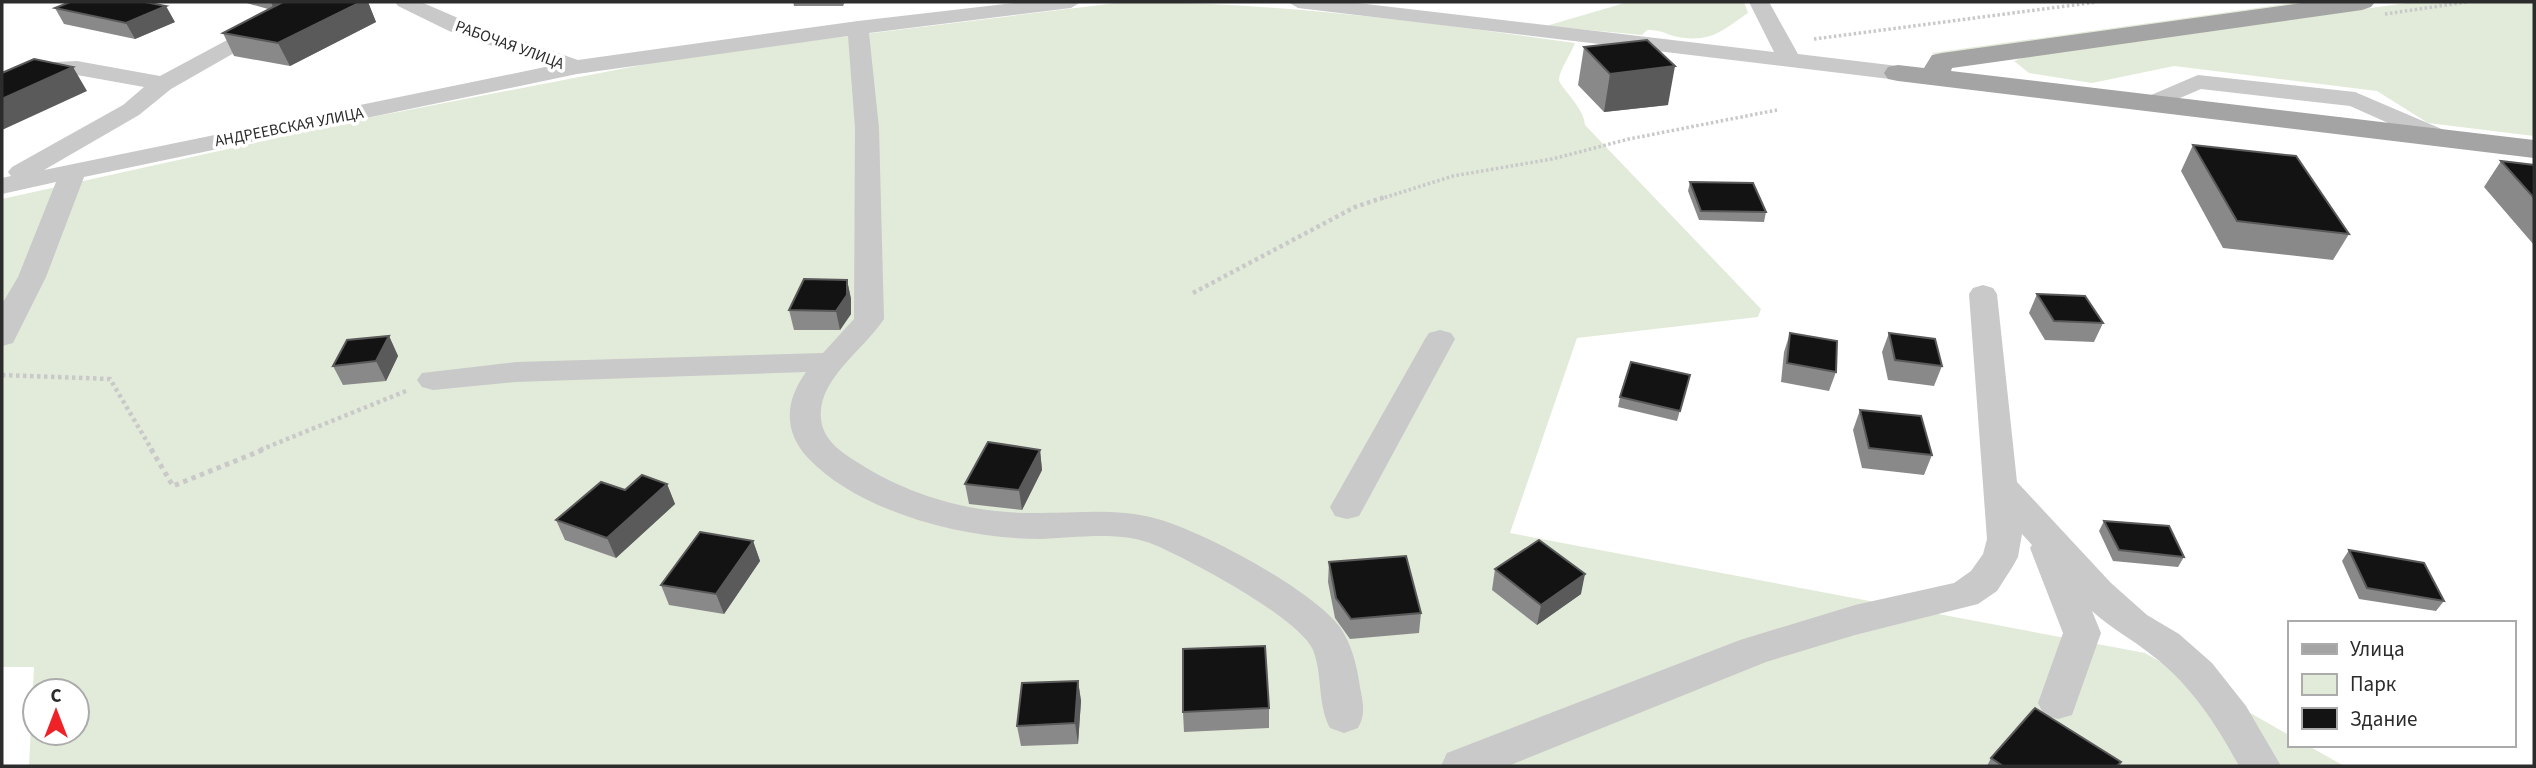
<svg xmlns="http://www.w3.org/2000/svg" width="2536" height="768" viewBox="0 0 2536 768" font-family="'Source Sans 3',sans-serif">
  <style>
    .green { fill: #e2ebd9; fill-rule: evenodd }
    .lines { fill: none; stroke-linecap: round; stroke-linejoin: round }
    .path-far2 { stroke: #c9c9c9; stroke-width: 3.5; stroke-dasharray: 2.5 2.5; stroke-linecap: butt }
    .path-far1 { stroke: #c9c9c9; stroke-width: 4.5; stroke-dasharray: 3.5 3.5; stroke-linecap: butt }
    .path { stroke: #c9c9c9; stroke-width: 5; stroke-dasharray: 4.5 4.5; stroke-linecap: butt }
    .minor { fill: #c9c9c9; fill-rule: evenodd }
    .major { fill: #a4a4a4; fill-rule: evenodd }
    .wall { fill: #898989 }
    .shaded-wall { fill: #5a5a5a }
    .building { fill: #131313; stroke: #5a5a5a; stroke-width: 2 }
    .labels { text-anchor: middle; stroke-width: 7; stroke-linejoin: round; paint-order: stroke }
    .far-street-label { font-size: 16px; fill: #2c2c2c; stroke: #fff }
  </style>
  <rect width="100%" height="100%" fill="#fff"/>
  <path class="green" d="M1125,2C1276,2 1426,22 1575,43C1571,54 1560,69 1559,79C1558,86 1584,106 1585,125L1761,309L1758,317L1577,338L1510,533L2145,653L2289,735V745H2307L2344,766H29L34,667H2V199L367,118L693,55ZM35,691H77V733H35Z
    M1628,2H1744L1748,13C1723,30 1711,43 1678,37C1666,35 1665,30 1647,30L1642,35L1546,26Z
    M2300,2H2327L1937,56L1932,53Z
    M2414,2H2534V136L2428,123L2377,91L2174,66L2092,83L2029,73L2014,61L2030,55Z"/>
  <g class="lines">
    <path class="path-far2" d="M2385,14L2467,2
      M1814,39L2097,2
      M1380,199L1453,176L1552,159L1629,139L1777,110"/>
    <path class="path-far1" d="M1193,293L1355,207L1385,197
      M2,375L110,379L152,450
      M260,450L406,391"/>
    <path class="path" d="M151,449L173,486L265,449"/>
    <path class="minor" d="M395,2H421L465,21L578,60L858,21L1022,2H1081L1071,8L869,33L879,128L884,319C864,350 817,379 821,419C823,440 841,452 857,462C911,497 974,514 1038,513C1077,513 1116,508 1154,518C1201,530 1311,589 1340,627C1352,645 1357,666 1360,687C1363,703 1366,714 1358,728L1344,733L1330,728C1317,704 1323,675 1313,650C1299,618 1190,560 1155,545C1120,530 1076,538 1039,539C966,539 860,513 808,458C783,431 785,401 806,372L516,382L433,390L422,387L417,380L422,373L516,362L823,353L854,319L855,128L848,36L577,74L84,177L46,277L13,343L2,346V304L18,277L56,182L2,194V178L11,176L8,172L12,167L123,105L144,87L77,75L59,76L2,100V84L55,62L77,61L160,76L259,23H275L278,28L171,89L139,115L44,170L550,66L449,31L398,6Z
      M1288,2H1349L1774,52L1749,2H1769L1798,54L1898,66L1909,73L1898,80L1298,8Z
      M2198,75L2355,92L2451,133L2454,138L2451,143H2433L2350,106L2201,89L2152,110L2144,108L2140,103L2144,98Z
      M1983,285L1993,288L1997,294L2017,482L2111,583L2147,615L2179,634L2212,663L2246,706L2281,766H2239C2217,725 2190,684 2153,656C2132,639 2112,629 2092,611L2101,633L2072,715L2058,719L2044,715L2038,703L2063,633L2030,548L2032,545L2022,534L2018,557L2013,566L1997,591L1978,604L1855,635L1766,662L1508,766H1441L1447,753L1740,640L1855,605L1954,583L1971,571L1983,554L1987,539L1969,294L1973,288Z
      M1440,330L1451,333L1455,339L1364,507L1359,516L1347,519L1335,516L1330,507L1425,339L1429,333Z"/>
    <path class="major" d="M2309,2H2375L2371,7L2362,10L1952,68L1951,71L2534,140V158L1898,81L1888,79L1884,73L1888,67L1898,65L1924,68L1932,55L1942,53Z"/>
  </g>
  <path class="wall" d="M243,2H368L376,22L290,66L234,56L223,33L268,9Z
    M793,2H845L843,6H794Z
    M55,8L175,22L135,39L64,24Z
    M1584,47L1668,105L1604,112L1578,85Z
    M2193,145L2349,234L2333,260L2223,248L2181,171Z
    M2501,161L2534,165V245L2484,187Z
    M1690,182L1766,212L1764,222L1699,220L1688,191Z
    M847,280L851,299V314L840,330H794L789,310Z
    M2037,294L2103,323L2094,342L2045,340L2029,313Z
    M1790,333L1836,372L1829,391L1781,382L1784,352Z
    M1889,333L1942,366L1934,386L1888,380L1882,352Z
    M389,336L398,356L386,381L343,385L333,366Z
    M1690,375L1677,421L1618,407L1620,397Z
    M1860,410L1932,455L1924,475L1862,468L1853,430Z
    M1040,450L1042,470L1022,510L969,504L965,484Z
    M667,484L675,504L616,558L565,540L556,520L625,490Z
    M2104,521L2184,557L2178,567L2113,561L2099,531Z
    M753,541L760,561L724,614L669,605L661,585Z
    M2349,550L2444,601L2436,611L2359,599L2342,561Z
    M1329,562L1421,613L1419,633L1350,639L1335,618L1328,582Z
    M1495,569L1581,594L1537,625L1492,590Z
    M1078,681L1081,701L1078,744L1021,746L1017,726Z
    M1269,708V728L1184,732L1183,712Z
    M1991,758L2118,766H1987Z"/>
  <path class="shaded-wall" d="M271,2H281L285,11L275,12Z
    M361,2H368L376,22L290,66L278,43Z
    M166,6L175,22L135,39L126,23Z
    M1675,66L1668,105L1604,112L1610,74Z
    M73,67L87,91L2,130V99Z
    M847,280L851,299V314L840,330L836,311Z
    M389,336L398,356L386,381L376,361Z
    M1040,450L1042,470L1022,510L1019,490Z
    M667,484L675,504L616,558L607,538Z
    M753,541L760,561L724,614L716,594Z
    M1585,574L1581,594L1537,625L1541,605Z
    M1078,681L1081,701L1078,744L1075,723Z"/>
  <path class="building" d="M70,2H145L166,6L126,23L55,8Z
    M283,2H361L278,43L223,33Z
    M1647,40L1675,66L1610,74L1584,47Z
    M34,59L73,67L2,99V73Z
    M2193,145L2296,156L2349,234L2237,221Z
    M2501,161L2534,165V198Z
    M1690,182L1753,183L1766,212L1701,211Z
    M804,279L847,280V295L836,311L789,310Z
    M2037,294L2085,296L2103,323L2054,321Z
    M1790,333L1837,341L1836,372L1787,363Z
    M1889,333L1935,339L1942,366L1895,360Z
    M389,336L376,361L333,366L347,340Z
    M1631,362L1690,375L1680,411L1620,397Z
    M1860,410L1921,416L1932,455L1869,448Z
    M988,442L1040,450L1019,490L965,484Z
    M642,475L667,484L607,538L556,520L601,482L625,490Z
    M2104,521L2169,526L2184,557L2119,550Z
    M700,532L753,541L716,594L661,585Z
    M1539,540L1585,574L1541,605L1495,569Z
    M2349,550L2424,563L2444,601L2367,588Z
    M1406,556L1421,613L1351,619L1336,598L1329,562Z
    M1265,646L1269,708L1183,712V649Z
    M1078,681L1075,723L1017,726L1022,683Z
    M2035,708L2121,762L2117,766H2003L1991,758Z"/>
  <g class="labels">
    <g class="far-street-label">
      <text transform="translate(510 44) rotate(20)" y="6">РАБОЧАЯ УЛИЦА</text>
      <text transform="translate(289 126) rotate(-11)" y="6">АНДРЕЕВСКАЯ УЛИЦА</text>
    </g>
  </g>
  <rect width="2536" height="768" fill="none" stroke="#2c2c2c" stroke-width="7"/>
  <rect x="2288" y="621" width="228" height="126" fill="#ffffff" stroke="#ababab" stroke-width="2"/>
  <rect x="2302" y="644" width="35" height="10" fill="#a4a4a4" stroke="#ababab" stroke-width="2"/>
  <text x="2350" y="656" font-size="21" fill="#2c2c2c">Улица</text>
  <rect x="2302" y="674" width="35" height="21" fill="#e2ebd9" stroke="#ababab" stroke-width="2"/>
  <text x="2350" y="691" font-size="21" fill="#2c2c2c">Парк</text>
  <rect x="2302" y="708" width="35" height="21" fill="#131313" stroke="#ababab" stroke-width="2"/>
  <text x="2350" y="726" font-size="21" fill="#2c2c2c">Здание</text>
  <g transform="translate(56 712)"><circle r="33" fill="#ffffff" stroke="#ababab" stroke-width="2"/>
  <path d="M0-5L12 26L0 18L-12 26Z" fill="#ef2327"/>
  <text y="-10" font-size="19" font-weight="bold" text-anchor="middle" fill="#2c2c2c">С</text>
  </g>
</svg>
